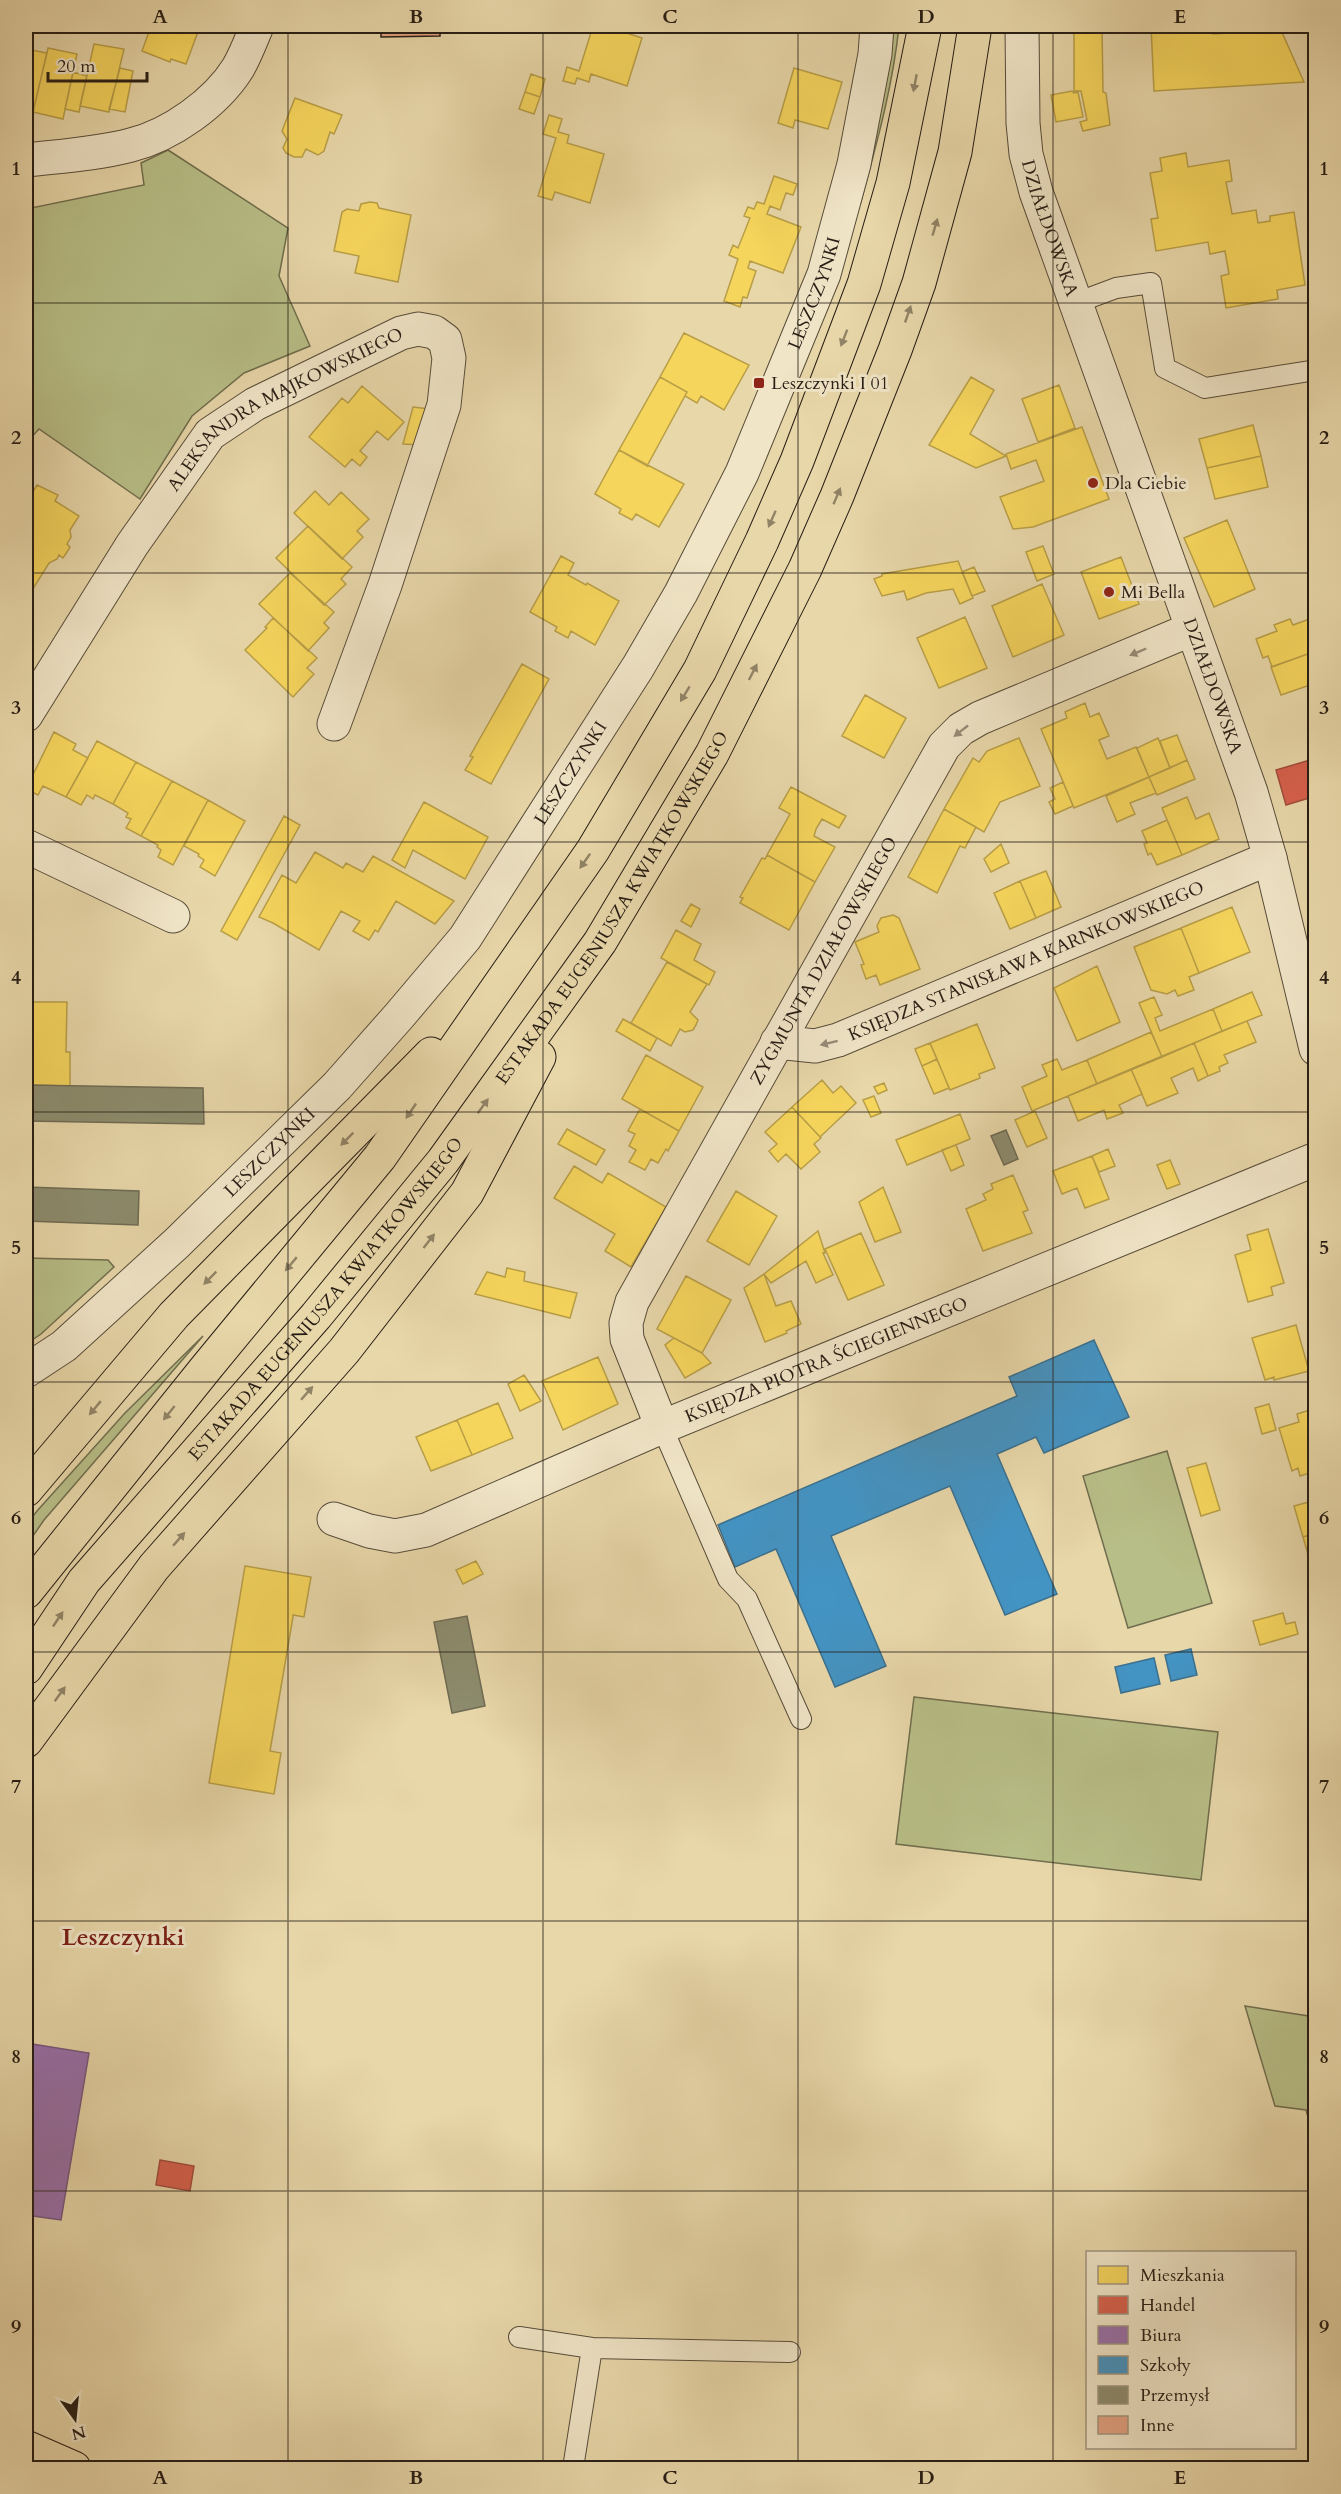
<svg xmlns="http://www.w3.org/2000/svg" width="1341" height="2494" viewBox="0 0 1341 2494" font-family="Cardo,serif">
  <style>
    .green { fill: #b8be87; stroke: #706e4e; stroke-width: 1.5 }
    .homes { fill: #f6d55c; stroke: #b89e47; stroke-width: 1.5 }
    .shops { fill: #d6604d; stroke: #a24c3c; stroke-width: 1.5 }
    .offices { fill: #9970ab; stroke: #77577e; stroke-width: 1.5 }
    .schools { fill: #4393c3; stroke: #3b708f; stroke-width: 1.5 }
    .industry { fill: #8c8c6e; stroke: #6e6b53; stroke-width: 1.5 }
    .building { fill: #e4a283; stroke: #271d15; stroke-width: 1.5 }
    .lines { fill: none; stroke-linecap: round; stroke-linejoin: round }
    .lane-casing { stroke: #574c3a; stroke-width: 22 }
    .street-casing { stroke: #574c3a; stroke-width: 35 }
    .primary-casing { stroke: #271d15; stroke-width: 35 }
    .highway-casing { stroke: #271d15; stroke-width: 35 }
    .lane { stroke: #f0e5c7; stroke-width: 20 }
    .street { stroke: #f0e5c7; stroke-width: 33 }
    .primary { stroke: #e8d7a9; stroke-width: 33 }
    .highway { stroke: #e8d7a9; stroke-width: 33 }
    .oneway { fill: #918366 }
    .oneway2 { fill: #968b77 }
    .grid { fill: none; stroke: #271d15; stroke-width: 1.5; stroke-opacity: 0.55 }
    .poi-dot { fill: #8f2418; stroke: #f0e5c7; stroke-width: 2 }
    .labels { text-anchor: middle; stroke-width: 6; stroke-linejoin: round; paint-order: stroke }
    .street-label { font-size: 18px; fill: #271d15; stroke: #f0e5c7 }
    .poi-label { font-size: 18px; fill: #271d15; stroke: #f0e5c7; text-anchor: start }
    .district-label { font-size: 24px; font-weight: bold; fill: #7a1f14; stroke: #f0e5c7 }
    .neatline { fill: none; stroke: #271d15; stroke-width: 2 }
    .grid-label { font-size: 20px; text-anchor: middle; font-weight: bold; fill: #271d15 }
  </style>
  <rect width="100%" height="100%" fill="#e8d7a9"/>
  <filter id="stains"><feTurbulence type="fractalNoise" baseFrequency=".00333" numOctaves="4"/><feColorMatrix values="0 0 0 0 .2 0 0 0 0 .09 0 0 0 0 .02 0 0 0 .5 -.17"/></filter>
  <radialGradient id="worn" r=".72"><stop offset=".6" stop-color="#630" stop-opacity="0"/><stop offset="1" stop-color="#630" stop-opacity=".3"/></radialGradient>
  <path class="green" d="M894,26H899C893,86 876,146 860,205L890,57Z
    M168,150L288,228L279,276L310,346L244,373L192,416L140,499L39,429L26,443V257L28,255L26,209L144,185L141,163Z
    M26,1258L108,1260L114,1267L41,1334L26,1344Z
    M203,1336L44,1520L26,1546V1525L37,1511L125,1413Z
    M1167,1451L1212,1603L1128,1628L1083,1476Z
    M914,1697L1218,1732L1201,1880L896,1844Z
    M1245,2006L1315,2017V2141L1306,2110L1275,2106Z"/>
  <path class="homes" d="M151,26H189L199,29L186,64L171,59L170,62L142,51Z
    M593,26H612L611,28L642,38L627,86L591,74L589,82L577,78L575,84L563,81L567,67L579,71Z
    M1074,26H1102L1103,92L1106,93L1110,125L1083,131L1080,122L1087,120L1081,91H1074Z
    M1151,26H1205L1206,29L1213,34L1281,30L1304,82L1154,91Z
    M94,44L124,49L109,112L80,106Z
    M48,48L77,54L63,119L33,112Z
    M26,49L47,53L33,112L26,110Z
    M120,68L133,71L125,112L109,109Z
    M794,68L842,82L828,129L795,120L793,128L778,123Z
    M73,72L87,76L79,112L65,109Z
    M531,74L545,79L540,97L525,92Z
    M1072,91L1074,93L1078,92L1083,117L1056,122L1051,95Z
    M525,92L540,97L534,114L519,109Z
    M295,98L342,115L334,134L330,132L324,151L318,155L306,149L302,157H294L286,153L283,148L287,139L282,131Z
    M549,115L562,119L558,132L569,135L567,143L604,154L590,203L555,192L552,200L538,196L556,138L543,134Z
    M1186,153L1188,167L1229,160L1232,181L1226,182L1232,214L1256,210L1258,223L1270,221V216L1294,212L1305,285L1277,290L1278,299L1226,308L1221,276L1229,274L1225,251L1210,254L1208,242L1156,251L1151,219L1158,218L1150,173L1162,171L1160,158Z
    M774,176L797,184L793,195L786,193L780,210L770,206L767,214L801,227L783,273L750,261L748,268L756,271L747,298L743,297L740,307L724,301L738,259L729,255L733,245L738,248L750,218L744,216L748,207L754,209L757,202L764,204Z
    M370,202L377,203L379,208L411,215L398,282L355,273L359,256L334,251L342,212L347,209L359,211L361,204Z
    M684,333L749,365L724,410L701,396L697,403L685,396L687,392L660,377Z
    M660,377L687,392L647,466L619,450Z
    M971,377L994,390L970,434L1006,456L976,468L929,445Z
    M1059,385L1075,428L1038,442L1022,399Z
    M362,386L404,422L388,440L377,431L360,451L367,457L360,466L352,459L345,467L309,437L342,398L348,403Z
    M413,407L429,409L421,445L403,444Z
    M1253,425L1261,456L1207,468L1199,439Z
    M1082,427L1109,499L1033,527L1013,529L1000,497L1044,481L1036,460L1011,469L1006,454Z
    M619,450L684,484L659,527L636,514L632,520L619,513L621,509L595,494Z
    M1261,456L1268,487L1215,499L1207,468Z
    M37,485L58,495L55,501L79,516L70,530L71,537L67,544L70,547L67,552L63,558L59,555L57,559L49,563L29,595L31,601L28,605L31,608L26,617V503Z
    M315,491L329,505L341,492L369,519L357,531L363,537L342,559L294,513Z
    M1227,520L1255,589L1214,607L1184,538Z
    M308,526L352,567L341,579L346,584L324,605L276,558Z
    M1043,546L1054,574L1037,581L1026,552Z
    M561,556L574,563L568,575L586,585L587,583L619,601L595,645L571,631L568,638L555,631L557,627L530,612Z
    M1121,557L1139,604L1099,619L1081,572Z
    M958,561L973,598L960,604L953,589L926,593L907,600L904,591L882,596L874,579L882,576V574Z
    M974,567L985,591L972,596L962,572Z
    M290,573L334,612L324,623L329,628L308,651L259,604Z
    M1042,584L1064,635L1013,657L992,606Z
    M965,617L987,668L939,688L917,638Z
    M1315,617L1316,651L1272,667L1268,656L1263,658L1256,639L1277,631L1274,625L1290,619L1293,625Z
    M273,618L317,658L307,668L314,674L293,697L245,650L267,628L265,627Z
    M1316,651V683L1281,695L1271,667Z
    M522,664L549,679L491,784L465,770L473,757L470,756Z
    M865,695L906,718L884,758L842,736Z
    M1085,703L1090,717L1099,713L1109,736L1099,740L1107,759L1136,747L1149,777L1074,808L1041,729L1067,718L1065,712Z
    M54,732L76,744L73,750L88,758L66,797L43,786L38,795L26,789Z
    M1177,735L1187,760L1170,768L1160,741Z
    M1019,738L1040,786L1000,802L984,832L944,809L973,758L979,762L987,751Z
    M1158,738L1170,768L1149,777L1137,748Z
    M97,741L136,762L113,804L95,795L93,799L87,795L81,805L66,797Z
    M1187,760L1195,779L1157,795L1149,777Z
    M136,762L172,781L141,836L126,828L131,819L126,817L128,813L113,804Z
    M1149,777L1156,793L1130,803L1135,814L1117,822L1106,796Z
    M172,781L208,800L173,865L158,857L161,850L157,847L158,845L141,836Z
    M1063,782L1073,806L1055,814L1049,802L1055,799L1050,788Z
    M791,787L846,816L839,828L822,819L816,829L814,836L835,847L815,882L767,855L790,814L779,808Z
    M1187,797L1196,819L1209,813L1219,839L1182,855L1162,808Z
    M208,800L245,821L215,876L200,867L204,860L198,856L199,854L184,846Z
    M424,802L488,837L465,879L413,850L405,868L392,860Z
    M944,809L976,827L965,848L960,846L937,893L908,877Z
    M284,816L300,825L237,940L221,931Z
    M1167,820L1182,855L1157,865L1151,853L1148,855L1144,844L1147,843L1142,831Z
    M1001,844L1009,863L991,872L984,859Z
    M315,852L343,868L346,863L363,872L373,856L454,901L435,924L396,901L378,932L375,930L369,940L353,931L360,921L341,911L319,950L273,923L259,917L282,875L296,883Z
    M767,855L815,882L789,930L740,903L743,898L740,897L762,858L765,859Z
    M1046,871L1061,907L1036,918L1020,881Z
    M1020,881L1036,918L1010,929L994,893Z
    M691,904L700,909L691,927L681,921Z
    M1232,907L1250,952L1199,973L1181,928Z
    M893,915L899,918L920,969L880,985L876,975L866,979L861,965L864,964L855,942L879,932L877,926L881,918Z
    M1181,928L1199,973L1189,977L1194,990L1178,996L1175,990L1167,994L1151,990L1134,947Z
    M676,930L701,944L694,960L715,972L709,985L661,958Z
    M667,962L707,984L690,1012L698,1020L696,1025L693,1030L685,1032L680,1029L671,1046L631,1023Z
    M1097,966L1120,1022L1077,1041L1054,988Z
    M1252,992L1262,1015L1222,1031L1213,1009Z
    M1154,997L1162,1015L1155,1018L1160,1031L1213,1009L1222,1031L1162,1057L1139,1003Z
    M26,1002H67L66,1052H70V1086L26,1085Z
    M623,1019L657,1038L650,1051L616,1031Z
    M1247,1021L1256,1042L1224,1055L1228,1063L1219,1067L1220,1071L1208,1076L1194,1043Z
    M977,1024L995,1068L979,1074L980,1078L950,1090L930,1043Z
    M1151,1032L1162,1057L1097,1084L1087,1060Z
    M930,1043L937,1059L922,1066L915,1049Z
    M1194,1043L1208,1076L1198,1081L1193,1068L1171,1078L1178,1093L1147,1106L1131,1069Z
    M646,1055L703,1087L679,1131L622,1099Z
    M937,1059L949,1088L934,1094L922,1066Z
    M1057,1059L1062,1070L1087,1060L1097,1084L1032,1111L1022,1087L1047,1076L1042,1065Z
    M1131,1069L1142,1094L1119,1105L1123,1113L1107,1119L1104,1110L1078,1121L1068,1096Z
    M822,1080L833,1093L841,1086L856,1103L820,1137L792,1107Z
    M884,1083L887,1090L878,1094L874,1087Z
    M874,1096L881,1113L871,1117L863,1100Z
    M792,1107L821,1138L814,1144L820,1152L801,1169L786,1154L778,1162L769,1151L777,1144L765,1132Z
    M640,1109L679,1131L668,1151L666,1149L658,1163L651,1159L645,1170L629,1162L636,1150L629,1146L635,1134L628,1131Z
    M1035,1111L1047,1138L1027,1147L1015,1120Z
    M960,1114L970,1139L907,1165L896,1140Z
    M567,1129L605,1150L596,1165L558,1144Z
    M956,1145L964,1165L951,1171L942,1150Z
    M1108,1149L1115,1166L1099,1172L1092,1156Z
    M1092,1156L1109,1199L1085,1208L1077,1188L1062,1194L1053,1171Z
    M1170,1160L1180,1184L1167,1189L1157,1165Z
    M574,1166L602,1183L608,1173L666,1207L631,1267L605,1251L615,1234L554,1198Z
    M1013,1175L1028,1210L1023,1212L1032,1233L983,1251L966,1209L986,1200L983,1194L993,1189L991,1184Z
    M883,1187L901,1232L875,1242L859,1202Z
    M736,1191L777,1216L749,1265L707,1241Z
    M1268,1229L1284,1283L1271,1287L1273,1295L1248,1302L1235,1255L1251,1250L1247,1235Z
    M818,1231L825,1253H823L833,1275L816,1283L806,1261L771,1283L764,1274Z
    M861,1233L884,1285L848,1300L825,1249Z
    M507,1268L525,1272L524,1281L577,1293L570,1318L475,1294L487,1272L505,1277Z
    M764,1274L776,1306L791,1301L801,1324L786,1331L787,1333L765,1342L744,1288Z
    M686,1276L731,1300L702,1353L657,1329Z
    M1296,1325L1309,1371L1274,1380V1377L1265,1380L1252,1338Z
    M674,1338L702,1353L711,1363L685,1378L665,1345Z
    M598,1357L618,1404L563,1430L542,1381Z
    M524,1375L541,1401L520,1411L508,1384Z
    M498,1403L513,1438L472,1455L457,1420Z
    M1269,1404L1276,1430L1262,1434L1255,1408Z
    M1316,1408V1471L1300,1476L1298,1468L1292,1471L1279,1428L1299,1422L1297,1414Z
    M457,1420L472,1455L431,1471L416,1437Z
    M1206,1463L1220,1510L1201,1516L1187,1468Z
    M1316,1500V1533L1303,1537L1294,1506Z
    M1316,1533V1564L1311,1565L1303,1537Z
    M476,1561L483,1574L463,1584L456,1570Z
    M245,1566L311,1577L304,1617L293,1615V1617L270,1751L281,1753L274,1794L209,1783Z
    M1283,1613L1286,1624L1295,1622L1298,1634L1260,1645L1253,1621Z"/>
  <path class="shops" d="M1310,760L1313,773L1316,772V796L1286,805L1276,770Z
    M160,2160L194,2166L190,2191L156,2185Z"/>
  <path class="offices" d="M26,2043L89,2053L61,2220L26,2215Z"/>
  <path class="schools" d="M1094,1340L1129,1417L1044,1453L1036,1437L997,1454L1057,1594L1005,1615L950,1486L831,1536L886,1666L835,1687L776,1549L735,1567L718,1525L1017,1396L1009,1377Z
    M1191,1649L1197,1675L1171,1681L1165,1655Z
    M1154,1658L1160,1684L1121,1693L1115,1667Z"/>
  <path class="industry" d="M26,1085L203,1088L204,1124L26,1121Z
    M1006,1130L1018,1159L1004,1165L991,1136Z
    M26,1187L139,1191L138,1225L26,1221Z
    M467,1616L485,1706L452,1713L434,1622Z"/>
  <path class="building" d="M381,26H440V36L381,37Z"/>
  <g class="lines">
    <defs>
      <path id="lane" d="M1076,303L1116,288L1151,283L1165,368L1205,388L1316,370
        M662,1427L728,1579L747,1599L801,1719
        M519,2337L592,2348L573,2468
        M592,2348L790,2352"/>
      <g id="street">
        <path id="s1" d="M1022,26L1023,123L1026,154L1036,192L1251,792L1270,858L1316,1049"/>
        <path d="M26,160C61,156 97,154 131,145C171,135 216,103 238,68C246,54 251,40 257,26"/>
        <path id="s2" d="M26,715L132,545L210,434L255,404L401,333L418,329L434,332L445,340L449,358L444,405L385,585L334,724"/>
        <path d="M26,846L173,916"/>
        <path id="s3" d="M777,1042L815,1046L838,1040L1270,858"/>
        <path id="s4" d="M26,1371L64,1346L177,1243L337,1086L399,1016L465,938L638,667L681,593L742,473L824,274L854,164L875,54L877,26"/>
        <path id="s5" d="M662,1427L627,1339L626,1323L632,1302L944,746L961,729L980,718L1192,629"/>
        <path id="s6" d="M334,1519L369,1531L395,1536L426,1530L662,1427L1316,1159"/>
      </g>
      <path id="primary" d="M26,2447L74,2468"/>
      <g id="highway">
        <path d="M26,1490L174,1315L431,1054"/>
        <path d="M26,1592L206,1368L380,1157L593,850L700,670L762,541L797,461L864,284L893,183L925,26"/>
        <path id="s7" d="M26,1668L84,1581L316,1316L443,1161L600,942L712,754L805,569L837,496L895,350L919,283L955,152L975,26"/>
        <path d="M26,1741L154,1567L344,1351L467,1193L539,1057"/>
      </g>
    </defs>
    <use href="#lane" class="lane-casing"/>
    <use href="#street" class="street-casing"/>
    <use href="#primary" class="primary-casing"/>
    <use href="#highway" class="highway-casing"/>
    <use href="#lane" class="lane"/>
    <use href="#street" class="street"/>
    <use href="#primary" class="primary"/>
    <use href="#highway" class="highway"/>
  </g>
  <defs><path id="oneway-solid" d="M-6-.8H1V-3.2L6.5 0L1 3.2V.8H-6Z" transform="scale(1.5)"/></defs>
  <g class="oneway">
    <use href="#oneway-solid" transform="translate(915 83) rotate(101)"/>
    <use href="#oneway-solid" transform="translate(935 227) rotate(-74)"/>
    <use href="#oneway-solid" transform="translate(908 314) rotate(-71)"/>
    <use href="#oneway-solid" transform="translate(844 338) rotate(111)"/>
    <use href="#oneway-solid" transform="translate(837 496) rotate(-67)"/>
    <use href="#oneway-solid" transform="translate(772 519) rotate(114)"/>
    <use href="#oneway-solid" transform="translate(753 672) rotate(-63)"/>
    <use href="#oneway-solid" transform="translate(685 694) rotate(121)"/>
    <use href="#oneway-solid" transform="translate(585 861) rotate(125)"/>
    <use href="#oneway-solid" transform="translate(483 1106) rotate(-54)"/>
    <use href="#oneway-solid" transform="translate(411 1111) rotate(124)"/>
    <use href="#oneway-solid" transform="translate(347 1139) rotate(135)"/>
    <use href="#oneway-solid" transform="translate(429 1241) rotate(-52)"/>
    <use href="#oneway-solid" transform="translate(291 1264) rotate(130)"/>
    <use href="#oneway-solid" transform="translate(210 1278) rotate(135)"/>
    <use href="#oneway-solid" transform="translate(307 1393) rotate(-49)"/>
    <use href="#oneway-solid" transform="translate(95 1408) rotate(130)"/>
    <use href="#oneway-solid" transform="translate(169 1413) rotate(129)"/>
    <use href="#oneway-solid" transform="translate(179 1539) rotate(-49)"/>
    <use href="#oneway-solid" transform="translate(58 1619) rotate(-56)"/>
    <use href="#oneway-solid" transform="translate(60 1694) rotate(-54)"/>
  </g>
  <g class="oneway2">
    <use href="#oneway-solid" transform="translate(1138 652) rotate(157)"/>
    <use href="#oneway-solid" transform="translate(961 731) rotate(142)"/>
    <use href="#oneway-solid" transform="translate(829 1043) rotate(166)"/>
  </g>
  <path class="grid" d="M288,26V2468M543,26V2468M798,26V2468M1053,26V2468M26,303H1316M26,573H1316M26,842H1316M26,1112H1316M26,1382H1316M26,1652H1316M26,1921H1316M26,2191H1316"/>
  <g class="poi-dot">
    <rect x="753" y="377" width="12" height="12" rx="3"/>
    <circle cx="1093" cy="483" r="6"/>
    <circle cx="1109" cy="592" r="6"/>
  </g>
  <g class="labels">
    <g class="street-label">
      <text dy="6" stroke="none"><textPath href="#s1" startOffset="206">DZIAŁDOWSKA</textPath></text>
      <text dy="6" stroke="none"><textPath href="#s4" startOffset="1354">LESZCZYNKI</textPath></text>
      <text dy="6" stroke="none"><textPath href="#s2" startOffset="411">ALEKSANDRA MAJKOWSKIEGO</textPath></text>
      <text dy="6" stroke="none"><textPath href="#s1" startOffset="692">DZIAŁDOWSKA</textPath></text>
      <text dy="6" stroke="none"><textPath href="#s4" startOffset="814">LESZCZYNKI</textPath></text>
      <text dy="6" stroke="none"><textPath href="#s7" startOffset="962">ESTAKADA EUGENIUSZA KWIATKOWSKIEGO</textPath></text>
      <text dy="6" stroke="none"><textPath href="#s5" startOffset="524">ZYGMUNTA DZIAŁOWSKIEGO</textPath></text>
      <text dy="6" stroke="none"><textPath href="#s3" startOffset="266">KSIĘDZA STANISŁAWA KARNKOWSKIEGO</textPath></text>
      <text dy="6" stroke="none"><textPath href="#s4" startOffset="328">LESZCZYNKI</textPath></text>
      <text dy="6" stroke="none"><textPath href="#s7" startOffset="476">ESTAKADA EUGENIUSZA KWIATKOWSKIEGO</textPath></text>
      <text dy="6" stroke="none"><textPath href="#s6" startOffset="530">KSIĘDZA PIOTRA ŚCIEGIENNEGO</textPath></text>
    </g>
    <g class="poi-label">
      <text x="771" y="389">Leszczynki I 01</text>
      <text x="1105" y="489">Dla Ciebie</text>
      <text x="1121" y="598">Mi Bella</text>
    </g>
    <g class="district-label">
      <text x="123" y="1945">Leszczynki</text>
    </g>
  </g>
  <rect width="1341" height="2494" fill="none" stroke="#e8d7a9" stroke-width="66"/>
  <rect x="1086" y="2251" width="210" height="198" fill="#f0e5c7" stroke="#a09580" stroke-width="1.5"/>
  <rect x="1098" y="2266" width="30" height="18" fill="#f6d55c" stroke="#a09580" stroke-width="1.5"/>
  <text x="1140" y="2281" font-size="18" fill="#271d15">Mieszkania</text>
  <rect x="1098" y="2296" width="30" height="18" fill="#d6604d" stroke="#a09580" stroke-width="1.5"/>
  <text x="1140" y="2311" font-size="18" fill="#271d15">Handel</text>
  <rect x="1098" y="2326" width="30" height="18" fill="#9970ab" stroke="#a09580" stroke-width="1.5"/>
  <text x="1140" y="2341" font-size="18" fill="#271d15">Biura</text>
  <rect x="1098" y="2356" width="30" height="18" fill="#4393c3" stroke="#a09580" stroke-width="1.5"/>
  <text x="1140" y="2371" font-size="18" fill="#271d15">Szkoły</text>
  <rect x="1098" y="2386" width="30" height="18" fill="#8c8c6e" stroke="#a09580" stroke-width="1.5"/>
  <text x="1140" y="2401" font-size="18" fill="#271d15">Przemysł</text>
  <rect x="1098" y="2416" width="30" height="18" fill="#e4a283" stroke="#a09580" stroke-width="1.5"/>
  <text x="1140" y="2431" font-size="18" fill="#271d15">Inne</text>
  <g transform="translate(75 2419) rotate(165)" stroke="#f0e5c7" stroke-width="4.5" paint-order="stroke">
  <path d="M0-4.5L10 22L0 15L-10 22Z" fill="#271d15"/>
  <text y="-9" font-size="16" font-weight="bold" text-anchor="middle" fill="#271d15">N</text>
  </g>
  <path d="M48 72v9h99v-9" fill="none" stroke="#271d15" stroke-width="3"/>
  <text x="57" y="72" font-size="18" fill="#271d15" stroke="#f0e5c7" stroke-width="4.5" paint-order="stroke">20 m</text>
  <rect x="33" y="33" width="1275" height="2428" class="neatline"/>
  <g class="grid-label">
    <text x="160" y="23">A</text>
    <text x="416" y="23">B</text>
    <text x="670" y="23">C</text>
    <text x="926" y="23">D</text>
    <text x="1180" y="23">E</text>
    <text x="16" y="175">1</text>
    <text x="1324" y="175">1</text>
    <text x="16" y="444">2</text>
    <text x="1324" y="444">2</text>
    <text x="16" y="714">3</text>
    <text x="1324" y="714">3</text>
    <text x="16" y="984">4</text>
    <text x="1324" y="984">4</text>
    <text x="16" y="1254">5</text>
    <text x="1324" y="1254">5</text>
    <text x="16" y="1524">6</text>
    <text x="1324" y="1524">6</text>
    <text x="16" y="1793">7</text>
    <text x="1324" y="1793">7</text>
    <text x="16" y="2063">8</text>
    <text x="1324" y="2063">8</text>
    <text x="16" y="2333">9</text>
    <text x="1324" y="2333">9</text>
    <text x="160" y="2484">A</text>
    <text x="416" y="2484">B</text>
    <text x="670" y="2484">C</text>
    <text x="926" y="2484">D</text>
    <text x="1180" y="2484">E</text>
  </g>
  <rect width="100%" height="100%" filter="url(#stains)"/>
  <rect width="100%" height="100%" fill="url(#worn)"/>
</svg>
